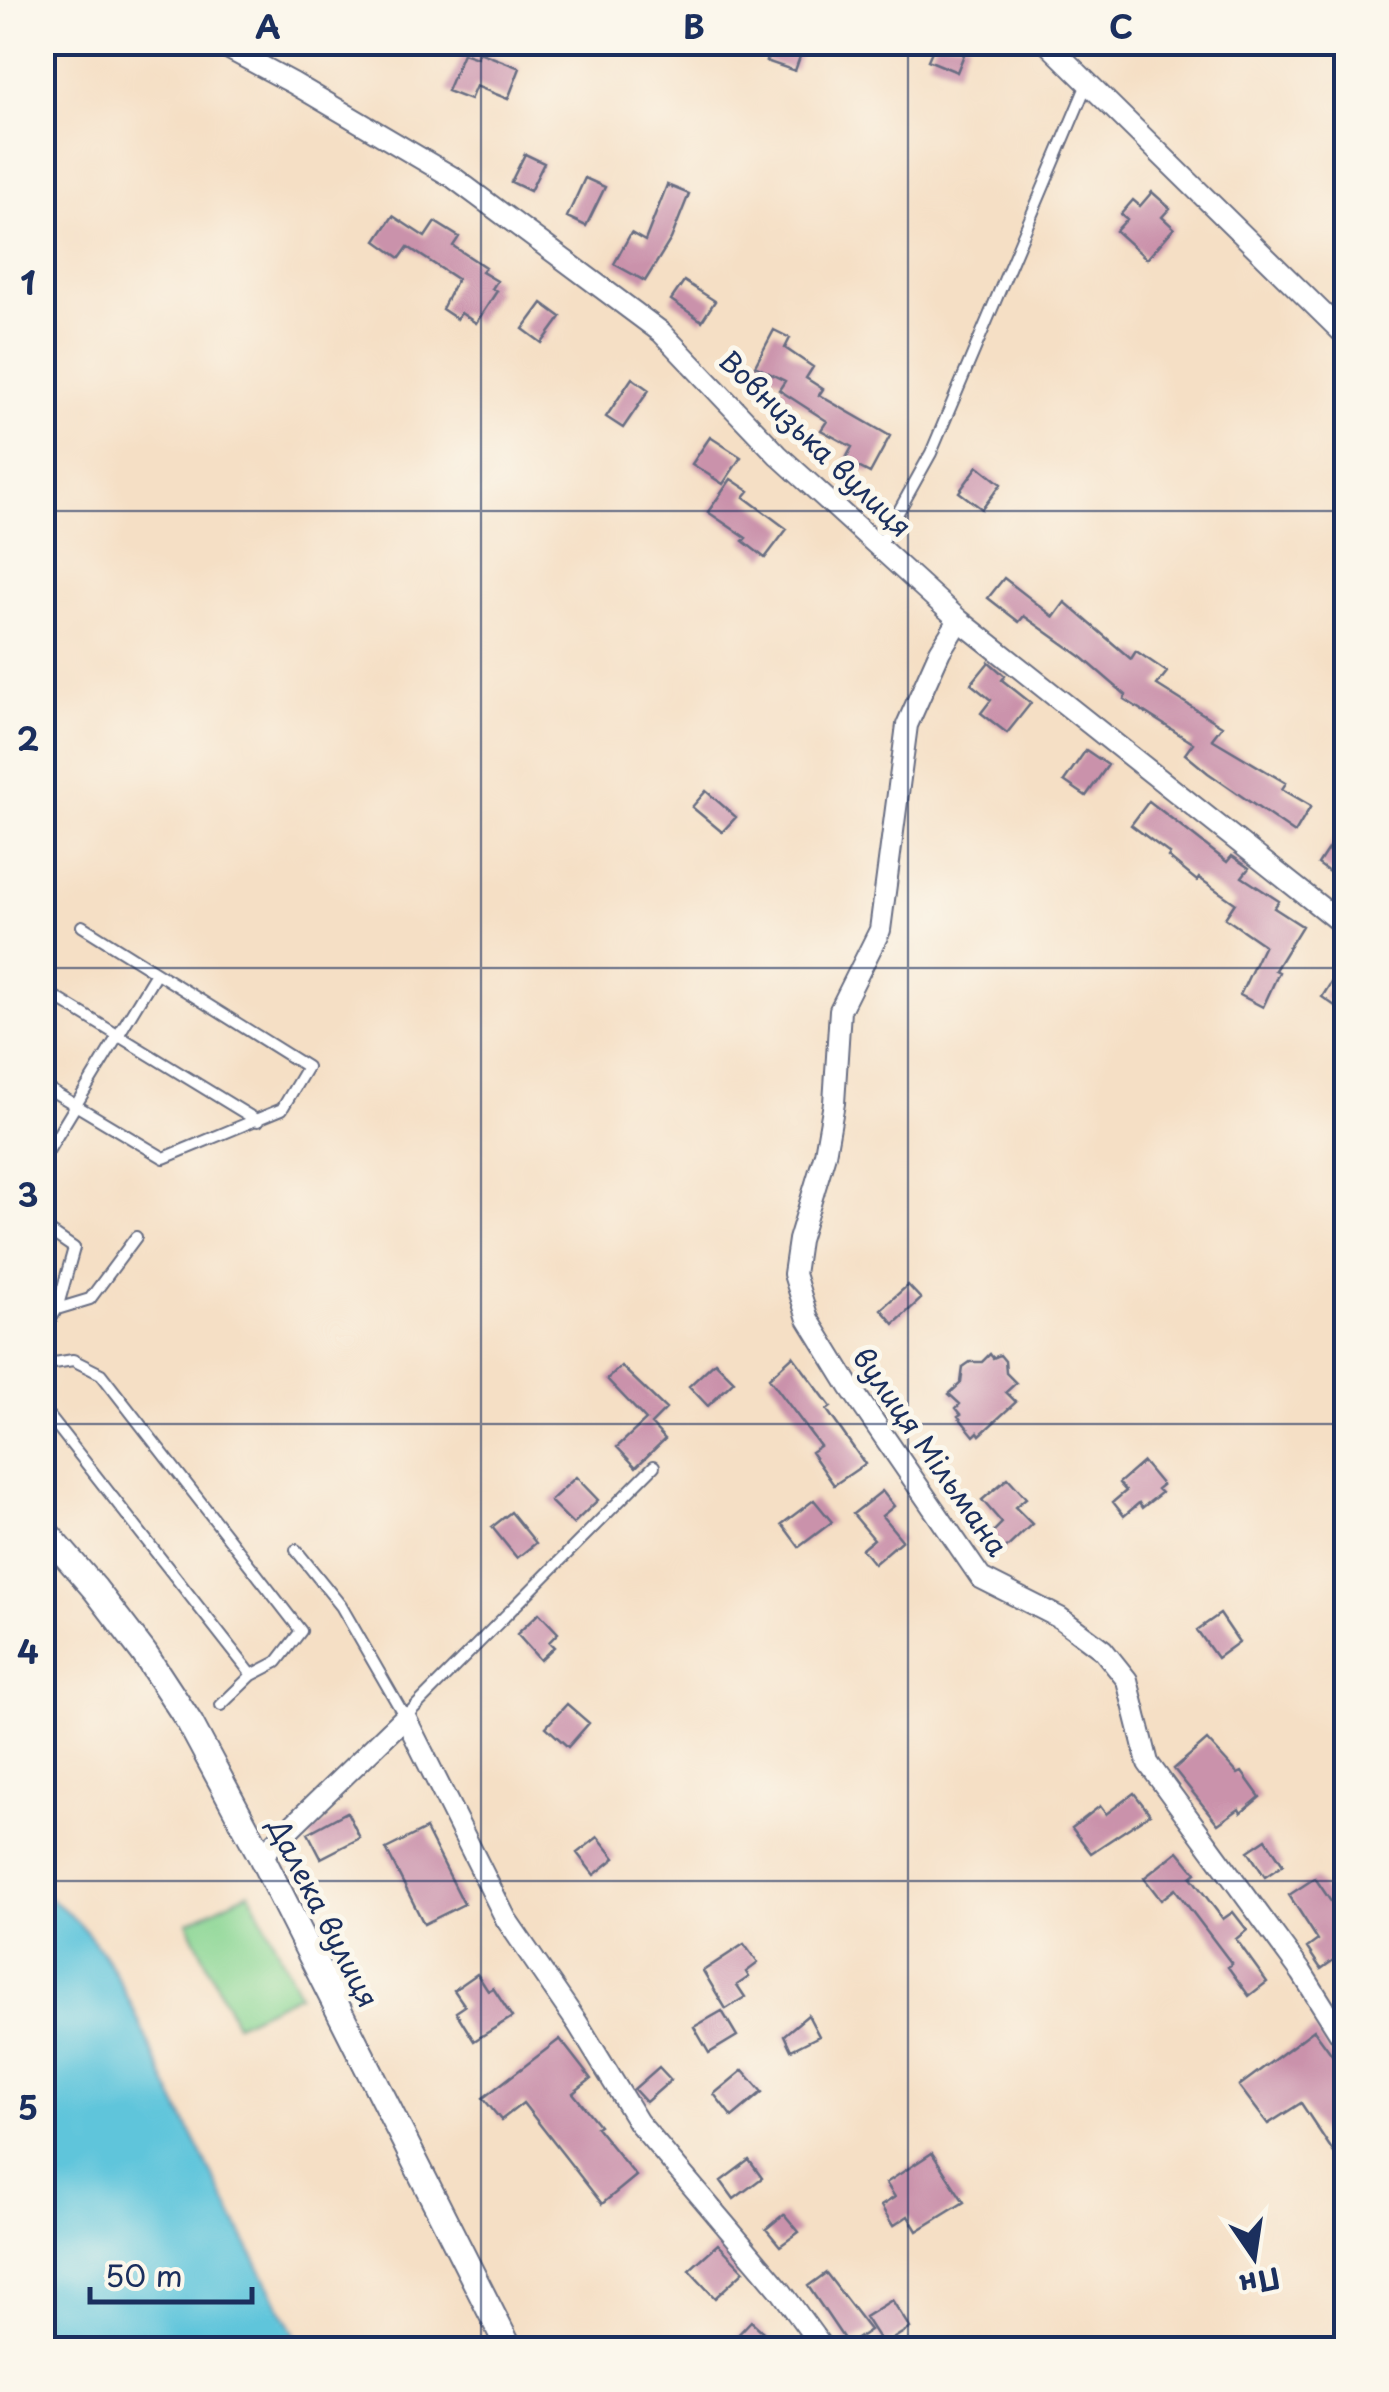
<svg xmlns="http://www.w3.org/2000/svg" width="1389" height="2392" viewBox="0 0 1389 2392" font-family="'Playpen Sans',sans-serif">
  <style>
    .green { fill: #88d592; stroke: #528278; stroke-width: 2.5 }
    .water { fill: #5ec5db; stroke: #3c7a9c; stroke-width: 2.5 }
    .building { fill: #ca92ab }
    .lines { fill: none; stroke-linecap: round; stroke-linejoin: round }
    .service-casing { stroke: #676d82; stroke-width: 14 }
    .minor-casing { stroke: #676d82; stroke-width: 24 }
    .tertiary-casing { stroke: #676d82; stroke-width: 29 }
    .service { stroke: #fff; stroke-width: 10 }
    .minor { stroke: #fff; stroke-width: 20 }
    .tertiary { stroke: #fff; stroke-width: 25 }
    .grid { fill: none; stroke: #1b2f5e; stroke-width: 2.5; stroke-opacity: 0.55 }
    .labels { text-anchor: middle; stroke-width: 10; stroke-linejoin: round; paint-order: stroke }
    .street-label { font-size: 28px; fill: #1b2f5e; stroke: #fbf7ec }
    .neatline { fill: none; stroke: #1b2f5e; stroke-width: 4 }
    .grid-label { font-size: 32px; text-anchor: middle; font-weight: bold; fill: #1b2f5e }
  </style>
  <rect width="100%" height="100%" fill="#fbf7ec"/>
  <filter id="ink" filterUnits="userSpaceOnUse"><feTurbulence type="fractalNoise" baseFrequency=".01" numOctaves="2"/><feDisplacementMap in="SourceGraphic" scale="20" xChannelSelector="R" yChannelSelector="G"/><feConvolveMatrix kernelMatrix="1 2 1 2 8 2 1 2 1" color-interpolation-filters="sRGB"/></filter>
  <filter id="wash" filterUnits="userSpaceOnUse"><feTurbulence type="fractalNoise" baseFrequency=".0048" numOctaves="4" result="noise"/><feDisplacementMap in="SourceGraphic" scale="40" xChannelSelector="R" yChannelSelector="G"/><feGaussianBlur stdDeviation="2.25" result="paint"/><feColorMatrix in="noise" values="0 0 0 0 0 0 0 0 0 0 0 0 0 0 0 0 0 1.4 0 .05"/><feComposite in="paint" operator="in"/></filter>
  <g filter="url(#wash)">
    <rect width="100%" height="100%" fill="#f5dfc5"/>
    <path class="green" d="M250,1892L299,1994L236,2024L187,1922Z"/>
    <path class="water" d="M43,1894C115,1939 137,2025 173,2097C216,2181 257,2267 303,2349H43Z"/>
    <g id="blocks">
      <path class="building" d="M772,42H805L795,71L766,61Z
        M936,42H969L957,72L928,60Z
        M479,52L520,68L508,99L476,86L470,100L447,91L463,53L477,58Z
        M525,154L544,163L530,191L511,182Z
        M585,178L605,187L586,226L567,217Z
        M667,185L689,194L671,239L645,281L614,264L631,233L645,241Z
        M1152,192L1170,208L1162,217L1174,228L1147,259L1116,231L1127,219L1121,214L1133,200L1140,206Z
        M393,216L425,237L435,222L459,237L453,246L485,267L482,272L497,281L492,289L497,291L476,323L461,313L457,319L442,309L457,279L408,247L400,258L376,241Z
        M684,281L715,301L702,321L671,300Z
        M542,303L561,317L542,343L523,329Z
        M774,330L790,338L785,348L813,367L806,378L823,389L819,395L890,436L870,473L845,460L852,447L821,430L827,421L779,390L785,381L755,366Z
        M632,378L649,390L623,428L606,417Z
        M710,437L741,457L723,484L692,464Z
        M978,466L1001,484L982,509L959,492Z
        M731,479L749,491L744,497L787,529L765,558L743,541L746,538L708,512Z
        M1004,578L1054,617L1065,602L1131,659L1136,651L1167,672L1157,685L1222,726L1212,739L1286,783L1282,789L1311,806L1295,833L1208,773L1185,754L1193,743L1124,699L1126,695L1083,658L1024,616L1019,622L988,598Z
        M989,662L1005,676L1002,680L1031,703L1007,733L981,713L991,700L971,684Z
        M1086,750L1108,765L1086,796L1064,781Z
        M706,791L736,817L722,832L692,807Z
        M1149,801L1227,862L1232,856L1249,868L1242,877L1279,901L1274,908L1302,926L1275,970L1279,972L1263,1007L1240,995L1264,945L1225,918L1235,903L1199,878L1197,881L1168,857L1170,854L1131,825Z
        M1335,838L1346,846V870L1340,880L1318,864Z
        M1346,959V995L1338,1008L1322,997Z
        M908,1285L921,1299L894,1324L881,1309Z
        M990,1354L993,1358L1000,1355L1005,1361L1006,1373L1016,1383L1006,1392L1016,1402L980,1435L978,1432L974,1436L958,1416L961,1414L956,1408L960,1404L949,1394L961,1383L963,1367L970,1362H982Z
        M793,1356L831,1407L827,1410L865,1464L834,1485L811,1452L820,1446L769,1378Z
        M715,1362L734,1381L708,1406L689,1386Z
        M621,1366L666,1409L651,1424L665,1439L636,1467L617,1447L646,1420L607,1379Z
        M1143,1462L1162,1485L1157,1489L1161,1493L1142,1508L1139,1503L1124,1516L1113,1502L1126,1491L1119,1483Z
        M576,1477L598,1500L573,1524L550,1501Z
        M1008,1478L1026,1498L1015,1507L1032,1524L999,1555L985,1540L1002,1523L982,1500Z
        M882,1491L894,1506L882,1516L902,1540L874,1564L862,1549L874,1539L853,1514Z
        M814,1500L832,1522L799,1547L782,1524Z
        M511,1512L536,1543L517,1558L492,1527Z
        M539,1613L558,1633L549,1642L554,1647L540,1660L517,1634Z
        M1220,1614L1239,1642L1217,1658L1197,1630Z
        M567,1704L589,1723L568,1747L546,1727Z
        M1207,1740L1238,1774L1242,1772L1260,1797L1241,1813L1239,1809L1218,1824L1174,1769Z
        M1134,1793L1150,1814L1091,1853L1072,1828L1100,1806L1106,1814Z
        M347,1812L360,1838L321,1858L308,1833Z
        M426,1829L464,1904L424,1924L386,1849Z
        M598,1837L615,1858L594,1875L577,1853Z
        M1266,1839L1283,1865L1265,1877L1248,1851Z
        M1178,1851L1196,1873L1191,1877L1223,1919L1233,1912L1247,1930L1236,1939L1267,1982L1249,1996L1228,1967L1232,1964L1175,1889L1161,1900L1144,1878Z
        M1315,1878L1338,1912L1346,1906V1951L1321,1969L1307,1948L1318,1940L1289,1895Z
        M744,1944L758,1963L746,1972L749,1977L737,1985L745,1997L726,2009L703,1971Z
        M477,1974L488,1991L493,1988L512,2017L474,2041L456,2012L465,2006L454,1990Z
        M722,2011L737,2036L709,2053L694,2027Z
        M808,2015L819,2036L791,2050L784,2035Z
        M1314,2030L1346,2074V2171L1301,2103L1268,2124L1239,2086Z
        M560,2039L591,2079L573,2093L599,2125L596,2127L636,2176L602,2204L523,2103L501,2120L483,2098Z
        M659,2067L671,2080L646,2102L634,2089Z
        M743,2070L762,2092L732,2117L714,2094Z
        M932,2153L964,2202L917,2231L908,2216L893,2226L881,2206L895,2197L886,2183Z
        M749,2160L762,2178L734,2199L721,2181Z
        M784,2214L799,2232L780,2246L766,2229Z
        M718,2244L744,2271L715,2298L689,2270Z
        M826,2273L870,2330L848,2345L808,2286Z
        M892,2300L910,2328L883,2345L865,2317Z
        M751,2321L783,2350H750L736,2337Z"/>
    </g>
  </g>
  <g filter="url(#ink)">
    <use href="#blocks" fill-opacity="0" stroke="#676d82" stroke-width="2.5"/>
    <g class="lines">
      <defs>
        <path id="service" d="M880,545L931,453L1087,84
          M42,989L258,1121
          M42,1085L164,1158L282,1109L307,1067L82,926
          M42,1161L156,973
          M42,1226L74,1248L57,1309L42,1334
          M57,1309L90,1299L136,1237
          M42,1365L73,1360L101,1374L301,1631L277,1662L252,1675
          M42,1407L252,1675L221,1705
          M296,1550L341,1606L405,1717L654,1466"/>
        <path id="minor" d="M216,42L293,83L454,178L661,332L778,455L959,620L1346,927
          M1046,42L1346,336
          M959,620L940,651L907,725L880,930L840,1010L834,1103L825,1154L799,1240L794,1274L808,1319L850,1387L981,1578L1060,1618L1103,1650L1127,1680L1148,1763L1302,1973L1346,2043
          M261,1856L405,1717L506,1919L578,2024L638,2122L781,2291L824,2350"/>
        <path id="tertiary" d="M42,1528L95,1589L144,1653L190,1723L261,1856L510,2350"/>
      </defs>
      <use href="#service" class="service-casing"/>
      <use href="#minor" class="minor-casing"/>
      <use href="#tertiary" class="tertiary-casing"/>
      <use href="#service" class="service"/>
      <use href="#minor" class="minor"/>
      <use href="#tertiary" class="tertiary"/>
    </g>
  </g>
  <path class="grid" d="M481,42V2350M908,42V2350M42,511H1346M42,968H1346M42,1424H1346M42,1881H1346"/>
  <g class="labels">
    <g class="street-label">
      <text transform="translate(815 444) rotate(44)" y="10">Вовнизька вулиця</text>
      <text transform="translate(930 1452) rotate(55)" y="10">вулиця Мільмана</text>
      <text transform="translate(323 1913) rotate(63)" y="10">Далека вулиця</text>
    </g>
  </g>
  <rect width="1389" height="2392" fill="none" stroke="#fbf7ec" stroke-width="110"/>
  <g transform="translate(1254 2257) rotate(167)" stroke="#fbf7ec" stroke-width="8" paint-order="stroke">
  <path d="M0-8L18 38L0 25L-18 38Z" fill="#1b2f5e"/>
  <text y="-15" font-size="28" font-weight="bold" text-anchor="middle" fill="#1b2f5e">Пн</text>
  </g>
  <path d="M90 2287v15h162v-15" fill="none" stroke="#1b2f5e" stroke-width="5"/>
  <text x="105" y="2287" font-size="30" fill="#1b2f5e" stroke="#fbf7ec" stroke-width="8" paint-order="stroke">50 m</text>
  <rect x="55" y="55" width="1279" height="2282" class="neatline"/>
  <g class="grid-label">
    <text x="268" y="39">A</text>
    <text x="694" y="39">B</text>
    <text x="1121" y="39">C</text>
    <text x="28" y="295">1</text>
    <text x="28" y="751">2</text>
    <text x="28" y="1207">3</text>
    <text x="28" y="1664">4</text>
    <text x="28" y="2120">5</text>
  </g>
</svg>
